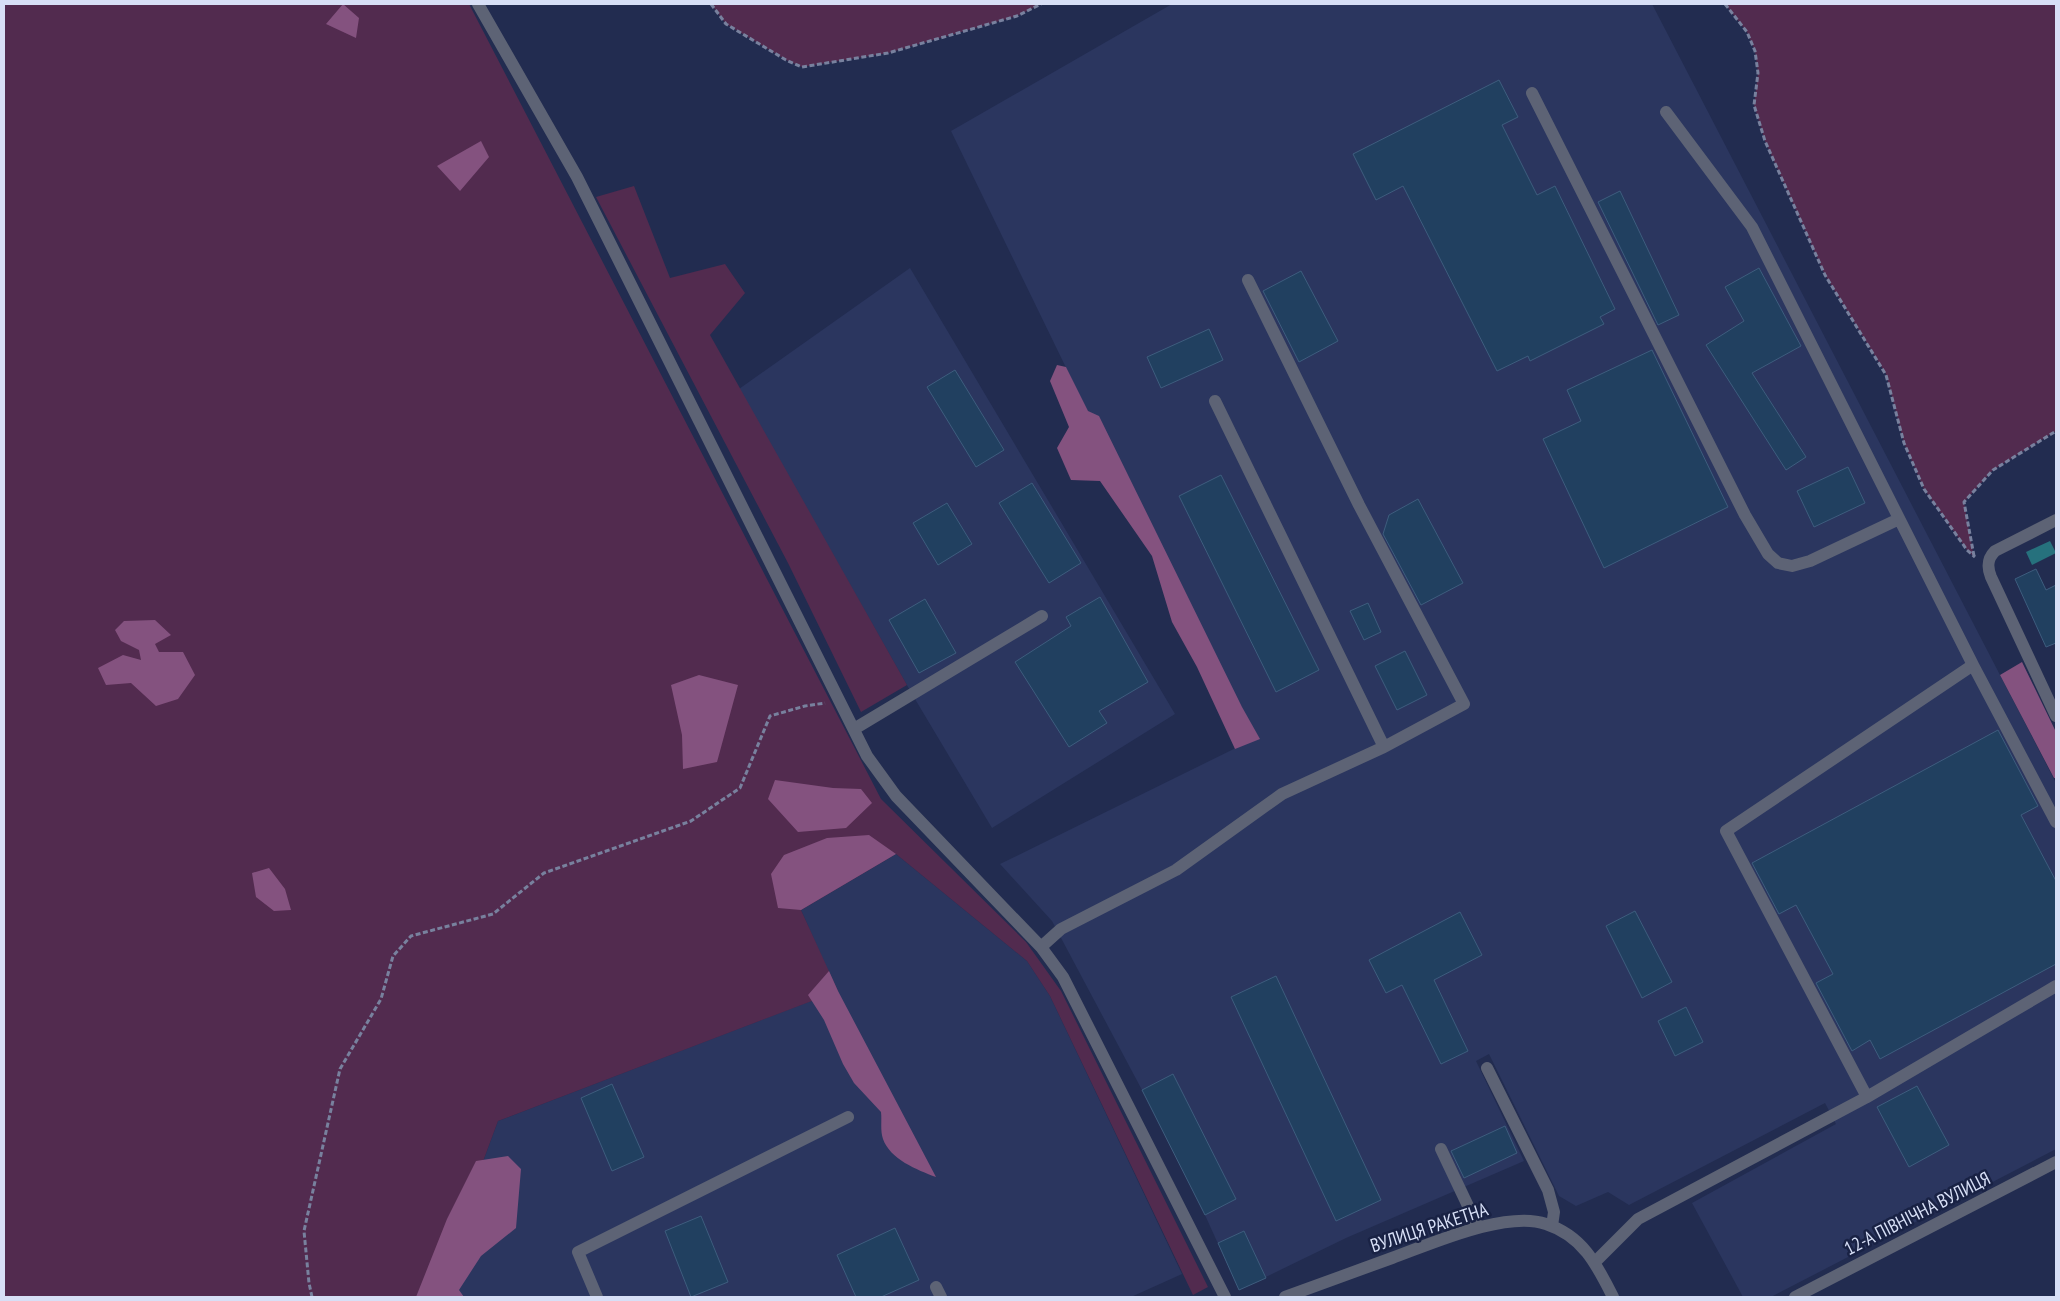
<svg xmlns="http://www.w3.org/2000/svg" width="2060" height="1301" viewBox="0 0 2060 1301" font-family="'PT Sans Narrow',sans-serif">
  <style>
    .built { fill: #2b365f }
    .green { fill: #522b4f }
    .forest { fill: #84527f }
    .water { fill: #26717d }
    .building { fill: #214060; stroke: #3e5d7e }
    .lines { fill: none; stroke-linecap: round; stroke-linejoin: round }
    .path { stroke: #78819e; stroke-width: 3; stroke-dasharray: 5 2.5; stroke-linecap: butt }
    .minor { stroke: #5d6375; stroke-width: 12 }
    .labels { text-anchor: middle; stroke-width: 5; stroke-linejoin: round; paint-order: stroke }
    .street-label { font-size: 19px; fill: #d7dff6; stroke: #192244 }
  </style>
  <rect width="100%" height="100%" fill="#222c50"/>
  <path class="built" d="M1172,4H1652L2056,783V1149L1771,1297H1743L1692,1203L1836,1124L1825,1103L1629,1205L1608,1192L1576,1206L1559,1196L1489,1054L1476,1061L1524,1161L1346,1238L1239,1290L1205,1215L1142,1090L1052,921L1000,864L1248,742L951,131Z
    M910,268L1175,714L992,828L912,694L739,389Z
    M896,854L1027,961L1050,996L1182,1274L1131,1297H444L445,1264L498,1121L837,991L801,910Z"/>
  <path class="green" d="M4,4H469L881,799L1026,942L1061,991L1208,1287L1193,1295L1050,996L1027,961L896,854L801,910L838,991L498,1121L445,1264L444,1297H4Z
    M711,4H1041L1017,16L888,53L802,67L786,60L726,24Z
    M1725,4H2056V431L1993,470L1964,502L1974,557L1967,550L1924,489L1904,443L1886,374L1825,275L1765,141L1754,105L1758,73L1755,51L1747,32Z
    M634,186L670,278L725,264L745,293L710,335L907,685L861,712L788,563L596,197Z"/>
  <path class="forest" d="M343,4L359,18L356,38L326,24Z
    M481,141L489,157L460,191L437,166Z
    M1057,365L1066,367L1088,411L1099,416L1242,707L1260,739L1235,749L1197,667L1172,622L1152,556L1100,481L1071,480L1057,448L1069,427L1050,381Z
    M155,620L171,635L155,644L159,652H183L195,675L178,699L156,706L131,683L106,685L98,668L123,655L141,660L139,650L121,641L115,630L124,621Z
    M2022,662L2056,732V778H2054L2000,675Z
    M699,675L738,685L717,762L683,769L682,735L671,685Z
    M775,780L833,788L861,789L872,803L846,828L798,832L768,799Z
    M869,835L896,854L801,910L778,908L771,874L784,855L827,838Z
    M269,868L285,889L291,910L274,911L256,897L252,873Z
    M829,971L838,991L936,1177C917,1170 890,1159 883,1139C880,1131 882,1120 881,1112L854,1083L843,1064L824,1020L808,995Z
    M508,1156L521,1169L516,1228L481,1256L459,1290L464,1297H416L447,1219L476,1161Z"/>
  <path class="water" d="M2050,541L2056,553L2032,565L2026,552Z"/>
  <path class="building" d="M1499,80L1518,117L1502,125L1537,195L1555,186L1615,309L1600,317L1604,324L1530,361L1528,356L1497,371L1403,186L1376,200L1353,154Z
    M1620,191L1679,315L1658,325L1598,202Z
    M1759,268L1801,346L1752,373L1806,457L1786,470L1706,345L1744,321L1725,287Z
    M1301,271L1338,341L1299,362L1263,291Z
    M1209,329L1223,360L1161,388L1147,357Z
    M1652,350L1728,507L1604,568L1543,439L1581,421L1567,390Z
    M955,370L1004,450L976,467L927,387Z
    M1848,467L1865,503L1814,527L1797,491Z
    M1221,475L1319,670L1276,692L1179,496Z
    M1032,483L1081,563L1049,583L999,503Z
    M1418,499L1463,583L1421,605L1383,534L1389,515Z
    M947,503L972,544L938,565L913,523Z
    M2036,569L2046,590L2056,585V643L2046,647L2015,579Z
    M1100,597L1148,682L1099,711L1107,723L1069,747L1015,662L1071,626L1066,617Z
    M925,599L956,653L919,673L889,620Z
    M1368,603L1381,632L1364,640L1350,611Z
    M1405,651L1427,695L1397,710L1375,666Z
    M1998,730L2038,806L2021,815L2056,881V964L1880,1059L1870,1040L1852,1051L1816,983L1833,974L1796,905L1779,914L1752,863Z
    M1635,911L1672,982L1642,998L1606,926Z
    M1460,912L1482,955L1434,980L1468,1051L1441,1064L1402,985L1386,993L1369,960Z
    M1276,976L1381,1200L1336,1221L1231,997Z
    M1686,1007L1703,1042L1675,1056L1658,1021Z
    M1173,1074L1236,1199L1205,1215L1142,1090Z
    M612,1084L644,1157L612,1171L581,1098Z
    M1917,1086L1949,1145L1909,1167L1877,1107Z
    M1505,1126L1517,1153L1464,1178L1451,1151Z
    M701,1216L728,1282L691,1297L665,1231Z
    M895,1228L919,1280L881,1297H856L837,1255Z
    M1244,1231L1266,1278L1239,1290L1218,1243Z"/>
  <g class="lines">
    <path class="path" d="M711,4L726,24L786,60L802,67L888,53L1017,16L1041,4
      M1725,4L1747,32L1755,51L1758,73L1754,105L1765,141L1825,275L1886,375L1904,443L1924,489L1967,550L1975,557
      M1974,556L1964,502L1993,470L2056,431
      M312,1297L309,1283L304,1231L340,1069L381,999L393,956L411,936L493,914L544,873L691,821L740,788L770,716L805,706L825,703"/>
    <path class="minor" d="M478,4L577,177L867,756L896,796L1041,947L1063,977L1225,1297
      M1532,93L1745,515L1768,554L1778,563L1792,566L1810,561L1899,519
      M1248,280L1359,505L1464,704L1384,747
      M2056,520L1995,551C1987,559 1987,567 1991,577L2056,716
      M1973,665L2056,822
      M854,729L1042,616
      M1041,947L1061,929L1176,870L1282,794L1384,747L1215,401
      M1487,1068L1548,1190L1554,1212L1552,1226
      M1867,1097L2056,986
      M1441,1149L1478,1227
      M1595,1262L1638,1219L1867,1097L1726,831L1973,665L1752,227L1666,112
      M936,1287L941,1297
      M597,1297L578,1252L848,1117
      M1285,1297C1321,1284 1357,1271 1392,1258C1431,1244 1506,1210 1546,1224C1583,1236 1597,1265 1613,1297
      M1795,1297L2056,1162"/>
  </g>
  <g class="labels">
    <g class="street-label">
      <text transform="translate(1917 1213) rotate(-27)" y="7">12-А ПІВНІЧНА ВУЛИЦЯ</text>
      <text transform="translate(1429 1227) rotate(-18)" y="7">ВУЛИЦЯ РАКЕТНА</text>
    </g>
  </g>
  <rect width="2060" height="1301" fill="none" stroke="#d7dff6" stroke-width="10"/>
</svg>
